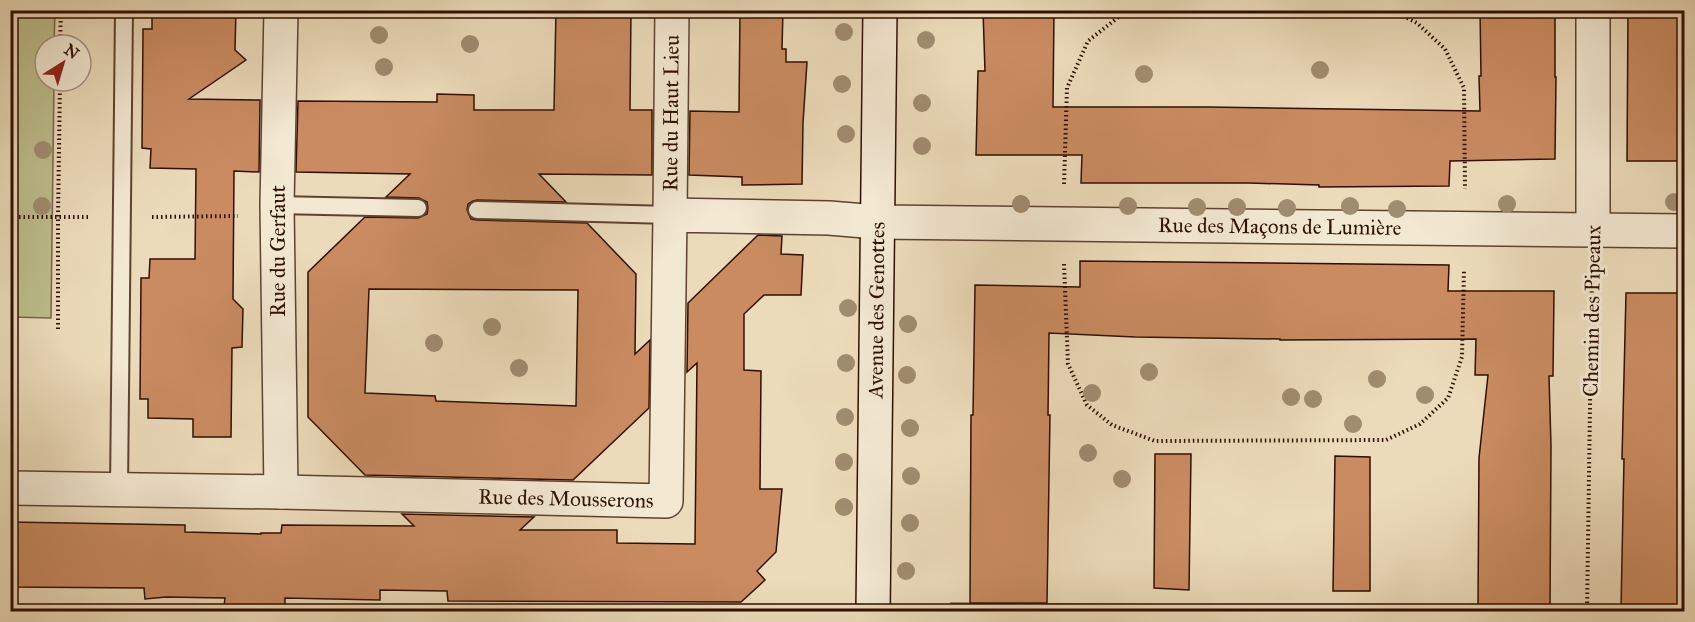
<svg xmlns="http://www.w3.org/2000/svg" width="1695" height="622" viewBox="0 0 1695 622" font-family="'IM FELL Great Primer',serif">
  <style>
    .green { fill: #bdbe8c; stroke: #766646; stroke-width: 1.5 }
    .building { fill: #ca8b61; stroke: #2f0f01; stroke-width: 1.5; fill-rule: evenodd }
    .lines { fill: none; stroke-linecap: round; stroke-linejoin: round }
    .lane-casing { stroke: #5e422f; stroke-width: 20 }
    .street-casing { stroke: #5e422f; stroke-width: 36 }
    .secondary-casing { stroke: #2f0f01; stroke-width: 36 }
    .path { stroke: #2f0f01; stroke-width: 4; stroke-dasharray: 1.5 3; stroke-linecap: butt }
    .lane { stroke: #f3e8d2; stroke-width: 16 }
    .street { stroke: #f3e8d2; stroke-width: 33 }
    .secondary { stroke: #f3e8d2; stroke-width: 33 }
    .tree { fill: #a08c6f }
    .labels { text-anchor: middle; stroke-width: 6; stroke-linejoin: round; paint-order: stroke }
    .street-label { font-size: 21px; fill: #2f0f01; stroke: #f3e8d2 }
  </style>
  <rect width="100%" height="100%" fill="#ecdbba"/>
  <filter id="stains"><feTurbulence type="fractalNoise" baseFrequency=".00333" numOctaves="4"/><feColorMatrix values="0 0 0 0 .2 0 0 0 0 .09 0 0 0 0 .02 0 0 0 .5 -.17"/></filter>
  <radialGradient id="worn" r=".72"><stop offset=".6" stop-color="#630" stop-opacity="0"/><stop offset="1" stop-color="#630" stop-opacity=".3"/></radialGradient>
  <path class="green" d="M11,10L55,11L54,45H45V81H54L51,318L11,317Z
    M951,603L1621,609L1684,611L951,612Z"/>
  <path class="building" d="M152,10H236L235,50L246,60L189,99L260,100L259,172L234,171L233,299L243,309L242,347L232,348L231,437H193V419L148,418V399H140L141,278H149L150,259H195L196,169L150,168L151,149L142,148L143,29H152Z
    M556,10H631L630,110H652V175L539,174L566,202L477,200L473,201L468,204L467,210L471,219L477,220L587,223L636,274L635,354L650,340L649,408L573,480L365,475L308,417V272L365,217L418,218L427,214L428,208L427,202L419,198L386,197L410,174L296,172L298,101L437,102V94L474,95V110H554ZM369,289L578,290L576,406L436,401L435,396L365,393Z
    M740,10H783L782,49H786V62H807L803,123L802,184L742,185V177L689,175L690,111L739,112Z
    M983,10H1054L1053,107H1209L1480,111L1479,76H1481L1480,10H1555V77H1556L1555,159L1450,161L1449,186L1319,187V185L1249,183H1081L1082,155H976L978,71H985Z
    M1628,10H1684V161H1627Z
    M758,235L782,236L781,254L803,255L801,295H764L744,314V370L761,371L760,489H782L776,552L757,571L765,580L741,602L448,601L447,591L380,590V600L285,598V606H224L225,598L166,597L145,599L144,588L10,587V522L185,525V532L261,534V533H281L282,525L414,526L402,514L534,517L520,530H617V543L695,544L697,363L687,372L688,303Z
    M1080,261L1449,265L1448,291H1554L1553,376H1549L1551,446L1550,609L1478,608L1479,458L1488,375H1475L1476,339L1280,340V339L1135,337L1049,333L1048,415H1050L1047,603H970L971,415H973L975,285L1080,287Z
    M1626,293H1684V611L1621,609L1624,459H1622Z
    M1155,454H1191L1189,590L1154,588Z
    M1335,456L1370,457V591H1333Z"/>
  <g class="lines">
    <defs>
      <path id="lane" d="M277,205L418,208
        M477,210L670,215
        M119,489L124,10"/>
      <g id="street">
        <path id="s1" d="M670,215L672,10"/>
        <path d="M1593,229V10"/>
        <path id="s2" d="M10,488L281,492L666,501L670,215L829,218L877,222L1684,231"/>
        <path d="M281,492L277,205L281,10"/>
      </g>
      <g id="secondary">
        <path id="s3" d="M873,612L880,10"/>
      </g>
    </defs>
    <use href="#lane" class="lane-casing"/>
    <use href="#street" class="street-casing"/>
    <use href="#secondary" class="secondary-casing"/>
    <path class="path" d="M1391,10L1417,23L1445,49L1464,88L1465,189
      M60,45L61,10
      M1064,184L1067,88L1088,41L1125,12L1134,10
      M10,217H91
      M152,217L238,216
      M1064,264L1068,364L1087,405L1112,425L1155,441L1386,440L1420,424L1448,398L1462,357L1464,269
      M58,329V218L60,81
      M1587,612L1592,269"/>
    <use href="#lane" class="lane"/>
    <use href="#street" class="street"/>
    <use href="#secondary" class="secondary"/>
  </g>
  <g class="tree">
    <circle cx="844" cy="32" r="9"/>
    <circle cx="379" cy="35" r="9"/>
    <circle cx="926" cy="40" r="9"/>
    <circle cx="470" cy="44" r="9"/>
    <circle cx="384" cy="67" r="9"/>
    <circle cx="1320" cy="70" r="9"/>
    <circle cx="1144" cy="74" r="9"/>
    <circle cx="842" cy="84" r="9"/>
    <circle cx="922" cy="103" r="9"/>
    <circle cx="846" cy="134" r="9"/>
    <circle cx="922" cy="146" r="9"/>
    <circle cx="43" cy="150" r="9"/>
    <circle cx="1674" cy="202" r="9"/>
    <circle cx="1021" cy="204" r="9"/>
    <circle cx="1507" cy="204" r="9"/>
    <circle cx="42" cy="206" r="9"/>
    <circle cx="1128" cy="206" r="9"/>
    <circle cx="1350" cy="206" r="9"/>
    <circle cx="1197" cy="207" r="9"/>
    <circle cx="1237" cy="207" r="9"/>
    <circle cx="1287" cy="208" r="9"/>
    <circle cx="1397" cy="209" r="9"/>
    <circle cx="848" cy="308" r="9"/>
    <circle cx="908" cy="324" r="9"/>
    <circle cx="492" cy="327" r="9"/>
    <circle cx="434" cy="343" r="9"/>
    <circle cx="846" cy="363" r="9"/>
    <circle cx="519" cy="368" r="9"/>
    <circle cx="1149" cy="372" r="9"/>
    <circle cx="907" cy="375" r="9"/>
    <circle cx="1377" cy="379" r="9"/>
    <circle cx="1092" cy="393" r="9"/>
    <circle cx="1425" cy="395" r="9"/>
    <circle cx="1291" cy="397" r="9"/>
    <circle cx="1313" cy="399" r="9"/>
    <circle cx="845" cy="417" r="9"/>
    <circle cx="1353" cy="424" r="9"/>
    <circle cx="910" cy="428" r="9"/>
    <circle cx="1088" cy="453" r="9"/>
    <circle cx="844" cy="462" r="9"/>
    <circle cx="911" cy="476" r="9"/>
    <circle cx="1122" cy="479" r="9"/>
    <circle cx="844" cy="507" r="9"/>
    <circle cx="910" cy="523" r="9"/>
    <circle cx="906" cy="571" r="9"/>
  </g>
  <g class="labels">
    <g class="street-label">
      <text dy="7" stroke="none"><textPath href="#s1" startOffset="102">Rue du Haut Lieu</textPath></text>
      <text dy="7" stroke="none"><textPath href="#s2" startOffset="1552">Rue des Maçons de Lumière</textPath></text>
      <text transform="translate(278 251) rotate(-90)" y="7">Rue du Gerfaut</text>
      <text dy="7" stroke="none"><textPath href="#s3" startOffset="302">Avenue des Genottes</textPath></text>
      <text transform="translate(1592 311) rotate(-89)" y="7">Chemin des Pipeaux</text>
      <text dy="7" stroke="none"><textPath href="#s2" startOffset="556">Rue des Mousserons</textPath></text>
    </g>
  </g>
  <rect width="1695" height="622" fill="none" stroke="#ecdbba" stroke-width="36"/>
  <rect x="12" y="12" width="1671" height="598" fill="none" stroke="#2f0f01" stroke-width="3"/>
  <rect x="18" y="18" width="1659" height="586" fill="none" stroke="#2f0f01" stroke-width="1.5"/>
  <g transform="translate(63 63) rotate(37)"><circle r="28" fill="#f3e8d2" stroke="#a5917e" stroke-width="1.5"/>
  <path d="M0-4.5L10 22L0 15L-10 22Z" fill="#8f2418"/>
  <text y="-9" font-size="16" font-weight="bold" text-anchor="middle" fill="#2f0f01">N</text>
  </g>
  <rect width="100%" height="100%" filter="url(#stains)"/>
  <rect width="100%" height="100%" fill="url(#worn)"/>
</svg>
